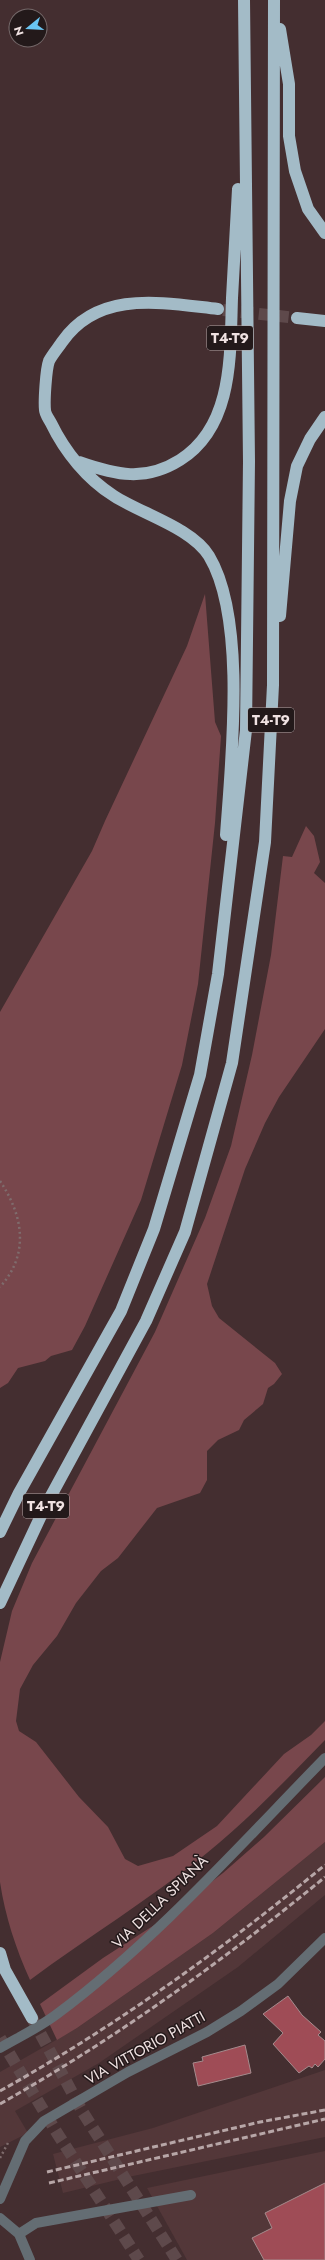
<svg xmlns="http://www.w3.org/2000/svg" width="325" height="2260" viewBox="0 0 325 2260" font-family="Jost,sans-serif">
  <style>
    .built { fill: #533739 }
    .green { fill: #78474c }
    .building { fill: #9f4c56; stroke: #a58b8d }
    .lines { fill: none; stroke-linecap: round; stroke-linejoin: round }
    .highway-tunnel { stroke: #5e494b; stroke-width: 12; stroke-dasharray: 12 6; stroke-linecap: butt }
    .path { stroke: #7f6c6d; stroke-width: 2.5; stroke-dasharray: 2 3; stroke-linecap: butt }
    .minor { stroke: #646d73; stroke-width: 10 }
    .highway { stroke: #a3bbc7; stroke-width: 12 }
    .rail { stroke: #b7a6a7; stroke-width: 3; stroke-dasharray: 6 3; stroke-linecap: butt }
    .labels { text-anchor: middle; stroke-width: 3; stroke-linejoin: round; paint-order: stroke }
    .shield { fill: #23191a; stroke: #b2a6a6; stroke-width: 1 }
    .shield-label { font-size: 14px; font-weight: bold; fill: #f0e2e2 }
    .street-label { font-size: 15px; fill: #f0e2e2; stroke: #23191a }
  </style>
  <rect width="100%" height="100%" fill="#442e30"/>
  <path class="built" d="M325,1842V1895L238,1967L99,2063L15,2111L28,2133L0,2147V2072L77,2028L213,1933Z
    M325,2070V2137L133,2176L63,2193L53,2154L153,2128Z
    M325,2151V2260H187L147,2188Z"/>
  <path class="green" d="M205,594L215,722L221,736L215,823L198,984L182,1065L141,1200L85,1326L72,1350L51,1356L45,1361L18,1368L8,1383L0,1388V1012L92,851L105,821L187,646Z
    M306,826L314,836L320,862L314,873L325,883V1029L279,1097L265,1123L245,1169L207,1284L212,1306L219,1318L275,1363L282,1374L274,1384L268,1388L263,1404L244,1420L239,1430L218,1440L207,1451V1480L200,1493L157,1508L118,1558L101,1571L76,1603L57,1636L33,1665L20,1689L16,1721L19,1731L36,1742L79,1797L108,1827L125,1859L138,1866L173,1856L217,1826L284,1754L311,1735L325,1721V1740C287,1779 249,1819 207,1853C150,1899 88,1937 30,1980C16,1949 5,1916 0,1882V1662L12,1611L32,1563L155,1332L205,1218L231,1146L252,1055L271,955L283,856L292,857Z
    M325,1777V1842L213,1933L77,2028L57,2040L40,2004L103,1958L162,1920L223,1873L264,1837Z"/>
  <path class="building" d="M288,1996L302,2015L321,2032L318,2035L325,2041V2059L318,2067L315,2064L312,2068L309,2066L299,2073L273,2044L283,2033L263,2014Z
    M245,2045L251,2073L198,2086L193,2063L203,2061L202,2057Z
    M325,2183V2260H264L252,2238L272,2228L265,2213Z"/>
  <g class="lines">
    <path class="highway-tunnel" d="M223,310L297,318
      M32,2018L82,2111L177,2260
      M0,2038L57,2133L139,2260"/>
    <path class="path" d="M0,1181C23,1215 30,1254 0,1287
      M0,2158L9,2141"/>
    <path class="minor" d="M0,2048C19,2037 40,2027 57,2014C155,1941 240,1845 325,1758
      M0,2199L25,2141L44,2121L128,2072L207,2032L241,2011L278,1984L325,1938
      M0,2218L19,2234L30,2260
      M19,2234L36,2223L191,2195"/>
    <path class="highway" d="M280,29L289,84V136L295,171L308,209L325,233
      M218,309C163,303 99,289 62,342C58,348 52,355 49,361C46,369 44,401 45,410C45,414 49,419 51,423C65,452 87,479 114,496C142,514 192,528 209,556C247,619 231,762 226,835
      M297,318L325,321
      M79,462C116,475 145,482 180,460C234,426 230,354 232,298C234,261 236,225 238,189
      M280,616L290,501L297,466L310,439L325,417
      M0,1532L19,1493L121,1311L154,1229L200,1075L218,974L246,730L249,461L244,0
      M0,1603L46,1505L146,1321L185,1232L232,1063L265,842L273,685L274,0
      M0,1953L5,1970L32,2018"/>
    <path class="rail" d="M0,2091C116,2026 223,1949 325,1865
      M0,2104C115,2039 223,1961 325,1877
      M47,2172L260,2122L325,2110
      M49,2183L325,2119"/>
  </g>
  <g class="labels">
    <g class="shield">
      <rect x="207" y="326" width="46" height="24" rx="3"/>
      <rect x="248" y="708" width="46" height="24" rx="3"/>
      <rect x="23" y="1494" width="46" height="24" rx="3"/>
    </g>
    <g class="shield-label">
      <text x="230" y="343">T4-T9</text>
      <text x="271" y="725">T4-T9</text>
      <text x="46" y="1511">T4-T9</text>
    </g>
    <g class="street-label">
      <text transform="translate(160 1902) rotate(-44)" y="5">VIA DELLA SPIANÀ</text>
      <text transform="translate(145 2048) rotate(-29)" y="5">VIA VITTORIO PIATTI</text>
    </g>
  </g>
  <g transform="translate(28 28) rotate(252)"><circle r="19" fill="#23191a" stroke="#75696a"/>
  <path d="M0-3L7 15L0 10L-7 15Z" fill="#69c4f1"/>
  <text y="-6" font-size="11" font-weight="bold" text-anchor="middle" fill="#f0e2e2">N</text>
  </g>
</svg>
